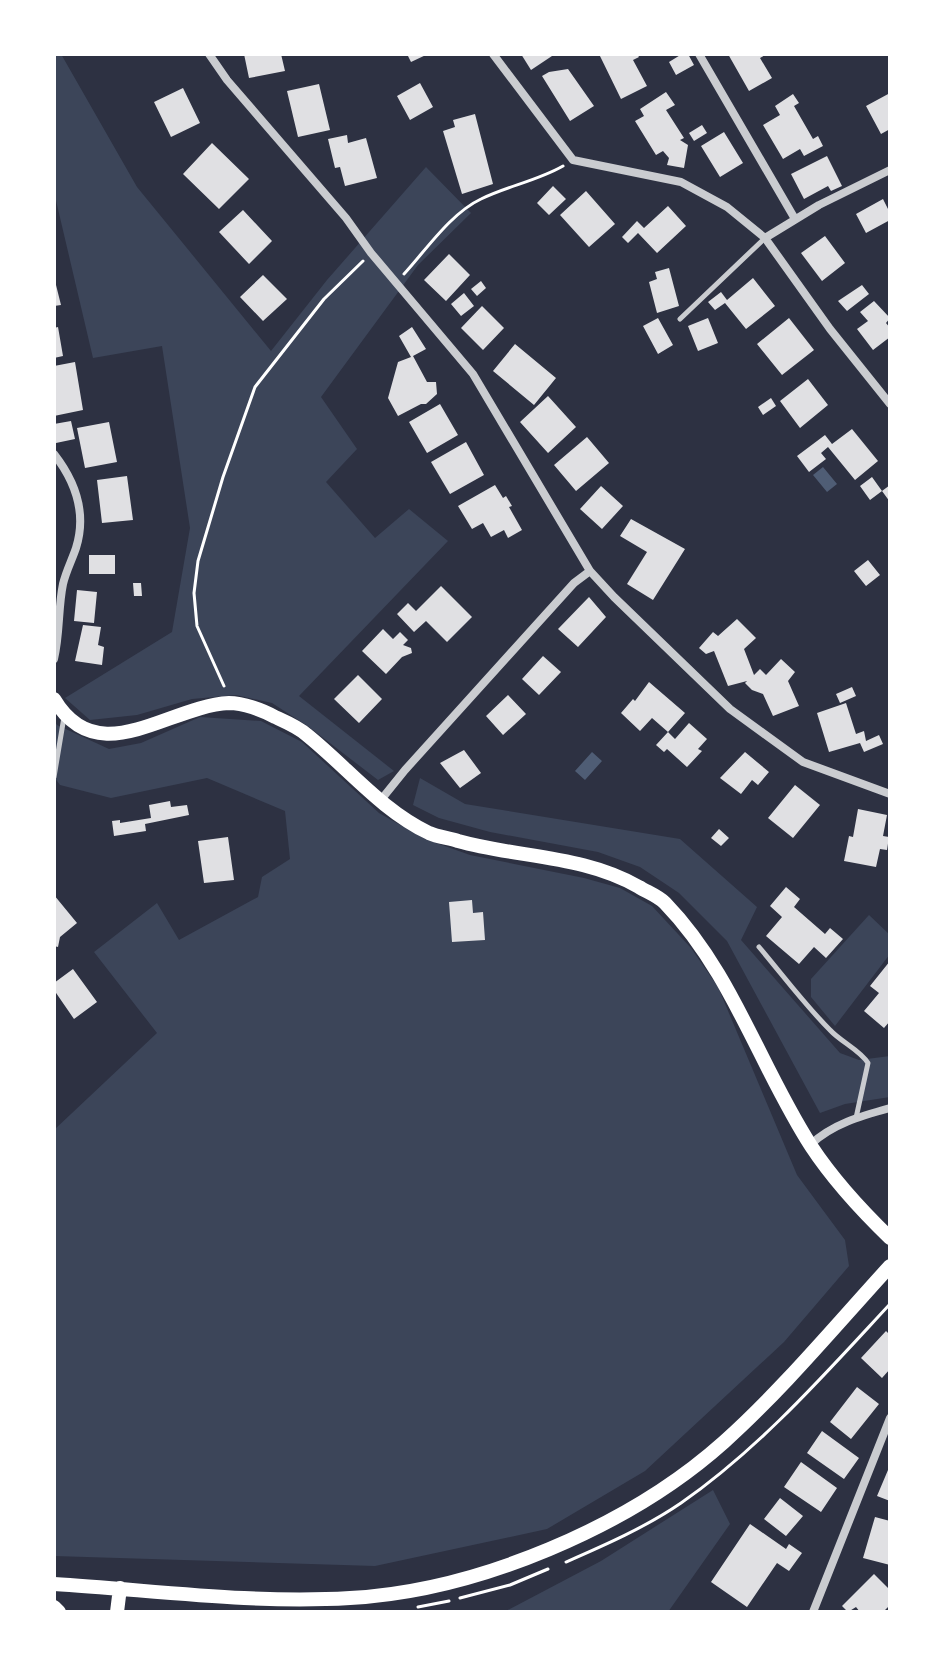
<svg xmlns="http://www.w3.org/2000/svg" width="944" height="1666" viewBox="0 0 944 1666" font-family="'DejaVu Sans',sans-serif">
  <style>
    .green { fill: #3c4559 }
    .water { fill: #4f5d75 }
    .building { fill: #e0e0e3 }
    .lines { fill: none; stroke-linecap: round; stroke-linejoin: round }
    .path { stroke: #fff; stroke-width: 3 }
    .service { stroke: #caccd0; stroke-width: 5 }
    .minor { stroke: #caccd0; stroke-width: 8 }
    .secondary { stroke: #fff; stroke-width: 14 }
  </style>
  <rect width="100%" height="100%" fill="#2d3142"/>
  <path class="green" d="M54,54H61L137,187L271,351L327,280L426,167L471,213L418,265L321,397L357,449L326,482L375,538L409,509L448,541L299,696L394,771L378,780L309,727L272,703L236,695L192,699L137,715L90,720L65,698L172,632L190,528L162,346L93,358L54,192Z
    M200,717L261,721L302,742L379,813L425,839L470,855L584,878L620,888L652,906L691,948L718,987L797,1175L845,1240L849,1266L784,1342L645,1471L547,1529L375,1566L54,1556V1130L157,1033L94,952L157,903L179,940L258,897L262,877L290,859L285,811L207,778L111,798L60,785L54,777V720L57,725L109,749L141,743Z
    M420,778L465,804L680,839L757,907L741,940L840,1053L859,1060L890,1056V1097L845,1104L820,1113L727,941L679,893L640,867L598,852L490,832L439,818L413,805Z
    M869,915L890,935V954L835,1026L811,997V979Z
    M713,1490L730,1524L668,1612H504L601,1561Z"/>
  <path class="water" d="M823,467L837,484L827,492L813,475Z
    M592,752L602,761L585,780L575,771Z"/>
  <path class="building" d="M244,54H281L285,71L249,78Z
    M407,54H428L411,62Z
    M521,54H555L531,70Z
    M599,54H637L639,57L633,60L647,86L621,99Z
    M682,54H688L694,65L676,75L669,62Z
    M728,54H767L760,58L772,78L749,91Z
    M568,69L594,106L570,121L542,76L549,72Z
    M420,83L433,107L410,120L397,96Z
    M319,84L330,130L298,137L287,91Z
    M183,88L200,123L171,137L154,102Z
    M666,92L675,105L666,110L684,138L680,140L688,145L684,168L667,165L669,158L663,151L656,155L635,121L644,116L640,109Z
    M890,93V129L881,134L866,106Z
    M793,94L799,103L794,106L813,139L818,136L823,146L804,156L800,149L783,159L763,125L780,115L775,106Z
    M475,114L493,184L462,194L443,131L455,127L453,120Z
    M702,125L707,133L694,141L689,133Z
    M724,132L743,163L720,177L701,146Z
    M347,135L348,143L366,138L377,178L345,186L340,167L335,168L328,139Z
    M212,143L249,179L219,209L183,174Z
    M827,156L842,186L831,191L828,186L804,199L791,174Z
    M553,186L566,199L549,215L537,203Z
    M586,191L615,224L589,247L560,215Z
    M883,199L890,213V220L866,233L856,214Z
    M668,206L686,226L657,253L638,233L628,243L622,237L637,221L644,228Z
    M243,210L272,241L249,264L219,232Z
    M825,236L845,263L822,281L801,253Z
    M449,254L470,275L446,301L424,280Z
    M669,268L679,306L657,313L649,282L657,279L655,272Z
    M263,275L287,299L263,321L240,297Z
    M54,277L61,305L54,306Z
    M753,278L775,306L746,329L725,303L715,310L708,302L721,292L727,300Z
    M481,281L486,288L477,296L471,289Z
    M862,285L869,294L847,311L838,301Z
    M464,293L474,306L461,316L451,304Z
    M874,301L890,318L886,323L890,328V337L873,350L857,329L868,321L860,312Z
    M482,306L504,328L483,350L461,328Z
    M658,318L673,345L658,354L643,326Z
    M708,318L718,343L698,351L688,326Z
    M789,318L814,350L782,375L757,344Z
    M58,327L63,356L54,358V328Z
    M412,327L426,349L413,356L427,382H436L437,394L426,404H421L398,416L388,398L398,362L411,357L399,336Z
    M515,344L556,378L534,405L493,371Z
    M75,362L83,410L54,416V366Z
    M808,379L828,405L800,428L780,401Z
    M548,396L576,427L548,453L520,422Z
    M771,398L776,406L763,415L758,407Z
    M440,404L458,435L427,453L409,422Z
    M71,421L75,439L56,443L54,424Z
    M109,422L117,462L85,468L77,428Z
    M852,429L878,461L855,480L828,447L821,453L826,459L809,472L797,456L825,435L832,444Z
    M587,437L609,463L576,491L554,465Z
    M466,442L484,475L450,494L431,462Z
    M127,476L133,520L102,523L97,480Z
    M872,477L882,491L870,500L860,486Z
    M495,485L503,498L506,496L512,506L509,507L522,530L508,538L504,530L491,537L483,523L472,529L458,506Z
    M890,485V502L882,491Z
    M601,486L623,506L602,529L580,509Z
    M631,519L685,549L653,600L627,584L647,552L620,536Z
    M89,555H115V574H89Z
    M868,560L880,575L866,586L854,571Z
    M133,583H141L142,596H134Z
    M441,586L472,617L447,642L426,621L414,632L397,614L408,603L416,611Z
    M77,590L97,592L94,623L74,621Z
    M589,597L606,617L578,647L558,629Z
    M737,619L756,638L744,649L754,675L760,669L766,675L781,659L795,672L788,681L799,706L773,716L763,694L752,690L745,683L747,681L728,686L714,651L706,654L699,648L713,632L718,636Z
    M83,625L101,627L98,645L104,647L102,665L75,661Z
    M383,629L393,639L400,632L408,640L403,645L411,648L412,653L402,657L386,674L362,651Z
    M543,656L561,672L539,695L522,679Z
    M358,675L382,699L359,723L334,699Z
    M649,682L685,713L668,732L652,718L640,731L621,713L633,699L635,701Z
    M852,687L856,696L840,703L836,694Z
    M508,695L526,714L503,735L486,716Z
    M846,703L856,734L864,731L866,741L879,735L883,744L864,752L860,743L829,752L817,713Z
    M689,723L707,739L698,749L702,751L687,767L667,749L664,752L656,745L668,732L675,739Z
    M464,750L481,773L460,788L440,763Z
    M745,752L769,772L758,785L752,780L741,794L720,778Z
    M795,785L820,805L793,838L768,818Z
    M170,801L171,807L187,805L189,815L145,824L146,831L114,836L112,821L120,820V823L151,818L149,805Z
    M858,809L887,815L883,836L889,837L887,850L880,849L876,867L844,861L849,836L853,837Z
    M719,829L729,838L721,846L711,838Z
    M228,837L234,880L204,883L198,841Z
    M786,887L800,899L794,907L825,934L830,928L843,939L826,958L814,947L799,964L766,936L782,917L770,906Z
    M54,895L77,923L60,937L58,947L54,946Z
    M472,900L473,913L483,912L485,940L452,942L449,902Z
    M890,961V1021L884,1028L864,1011L879,993L870,986Z
    M73,969L97,1002L74,1019L54,990V983Z
    M886,1331L890,1335V1369L882,1378L861,1358Z
    M857,1387L879,1404L851,1439L830,1422Z
    M822,1431L859,1458L844,1479L807,1453Z
    M801,1462L837,1488L821,1512L784,1487Z
    M888,1470L890,1471V1501L877,1496Z
    M780,1498L803,1516L786,1536L764,1519Z
    M875,1517L890,1521V1565L863,1558Z
    M750,1524L786,1549L789,1544L802,1553L789,1571L777,1563L747,1607L711,1582Z
    M874,1574L890,1590V1605L883,1612H860L856,1607L848,1612L842,1606Z"/>
  <g class="lines">
    <path class="path" d="M404,274C426,250 451,213 481,199C507,186 537,181 563,166
      M224,686L197,626L194,593L198,561L223,477L255,387L324,299L363,261
      M566,1562C605,1545 646,1527 681,1503C760,1448 825,1374 890,1304
      M460,1598L510,1585L548,1569
      M418,1607L449,1601"/>
    <path class="service" d="M680,319L765,238
      M54,777L64,717
      M759,947C782,974 804,1004 830,1030C841,1042 860,1050 868,1063L856,1118"/>
    <path class="minor" d="M209,54L227,80L346,218L371,253L473,374L590,571L614,597L730,709L803,762L890,794
      M493,54L573,160L681,182L727,207L765,238L830,329L890,404
      M699,54L795,219
      M765,238L819,205L890,170
      M54,454C75,481 87,513 76,548C72,560 66,571 63,584C58,608 60,634 54,659
      M380,801L405,770L574,583L590,571
      M810,1145C832,1124 861,1116 890,1108
      M813,1612L890,1418"/>
    <path class="secondary" d="M54,699C98,773 168,706 229,703C243,703 263,710 275,717C286,722 298,727 307,735C348,768 381,810 429,833C438,837 449,838 458,841C519,858 584,855 639,887C647,892 658,896 665,903C732,972 760,1067 811,1146C834,1181 860,1209 890,1238
      M54,1584C152,1590 252,1604 350,1598C477,1591 629,1527 724,1442C783,1389 836,1325 890,1266
      M54,1607L59,1612
      M117,1612L120,1588"/>
  </g>
  <rect width="944" height="1666" fill="none" stroke="#ffffff" stroke-width="112"/>
</svg>
